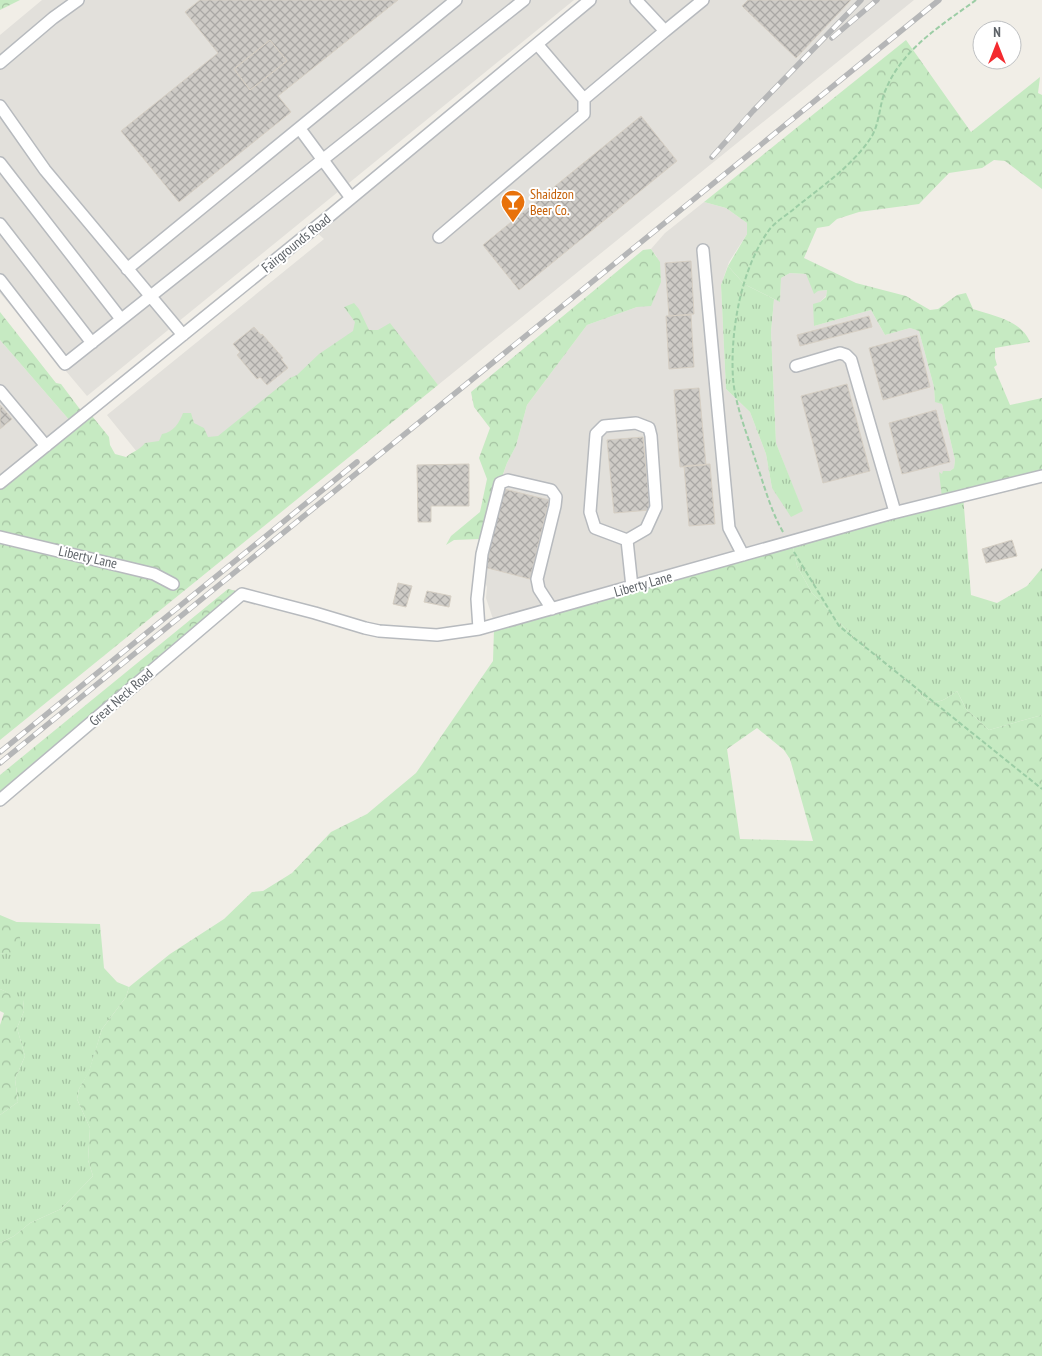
<svg xmlns="http://www.w3.org/2000/svg" width="1042" height="1356" viewBox="0 0 1042 1356" font-family="'PT Sans Narrow',sans-serif">
  <style>
    .industrial { fill: #e2e0db }
    .grass { fill: url(#grass-tufts) }
    .forest { fill: url(#forest-crowns); fill-rule: evenodd }
    .building { fill: url(#building-cross-hatch); stroke: #d6cfc4; fill-rule: evenodd }
    .lines { fill: none; stroke-linecap: round; stroke-linejoin: round }
    .minor-casing { stroke: #b7babe; stroke-width: 14 }
    .path { stroke: #9ccda5; stroke-width: 2; stroke-dasharray: 5 2.5; stroke-linecap: butt }
    .minor { stroke: #fff; stroke-width: 11 }
    .rail-casing { stroke: #b5b6b7; stroke-width: 5.5 }
    .rail { stroke: #fff; stroke-width: 4; stroke-dasharray: 11; stroke-linecap: butt }
    .labels { text-anchor: middle; stroke-width: 4; stroke-linejoin: round; paint-order: stroke }
    .food-label { font-size: 14px; fill: #c56008; stroke: #fff; text-anchor: start }
    .street-label { font-size: 14px; fill: #5e6368; stroke: #fff }
  </style>
  <defs>
    <pattern id="grass-tufts" width="24" height="20" patternUnits="userSpaceOnUse" patternTransform="scale(1.25)"><rect width="24" height="20" fill="#c6eac2"/><path d="M3 7l-1-3M5 7V3M7 7l1-3M15 17l-1-3M17 17v-4M19 17l1-3" fill="none" stroke="#a4c1a1"/></pattern>
    <pattern id="forest-crowns" width="20" height="18" patternUnits="userSpaceOnUse" patternTransform="scale(1.25)"><rect width="20" height="18" fill="#c6eac2"/><path d="M2 6a3 3 0 1 1 6 0M12 15a3 3 0 1 1 6 0" fill="none" stroke="#a4c1a1"/></pattern>
    <pattern id="building-cross-hatch" width="8" height="8" patternUnits="userSpaceOnUse" patternTransform="scale(1.25)"><rect width="8" height="8" fill="#cecbc6"/><path d="M0 0l8 8M0 8l8-8" fill="none" stroke="#aaa8a5"/></pattern>
  </defs>
  <rect width="100%" height="100%" fill="#f1eee7"/>
  <path class="industrial" d="M42,0H574L87,396L0,293V35Z
    M592,0H914L438,385L432,378L163,484L107,415L324,239L313,229Z
    M704,202L726,208L747,223V234L729,262L721,285L726,389L750,412L766,454L772,488L802,510L776,443L771,332L774,299L780,301L781,278L790,273L806,274L818,291L827,290L826,296L820,302L814,326L871,310L885,335L910,328L919,331L934,387L935,401L942,404L955,460L954,468L950,471L942,498L494,622L486,598L487,587L481,572L485,528L507,463L516,446L527,405L587,325L637,307L657,257L651,249L665,233Z
    M0,340L71,422L0,481Z"/>
  <path class="grass" d="M728,266L744,284L774,299L771,332L776,443L803,511L791,517L772,488L766,454L750,412L726,389L721,285Z
    M963,495L971,595L997,603L1027,586L1042,568V715L989,730L966,709L957,691C947,698 938,706 926,700L899,673L863,647L812,593L797,566L792,542Z
    M16,922L100,924L104,968L117,982L129,987L126,997L102,1029L89,1072L79,1089L77,1099L90,1128L88,1160L93,1176L61,1209L30,1223L14,1236L0,1243V1115L18,1102L15,1079L25,1056L17,1028L24,1011L23,1000L0,989V954L20,950Z"/>
  <path class="forest" d="M0,0H20L0,10Z
    M906,40L971,132L1040,77L1038,93L1042,95V189L1005,161L994,160L982,168L949,173L919,204L859,212L837,219L829,226L817,228L804,258L856,283L906,296L930,310L938,309L957,295L966,293L973,309C993,316 1021,320 1030,342L995,348V358L997,365L994,367L1010,405L1042,398V475L942,498L939,472L942,474L943,471H950L954,468L955,460L942,404L935,402L934,387L919,331L910,328L885,335L871,310L814,326L813,304L820,302L826,297L827,290L818,291L814,294L806,274L790,273L781,278L780,302L744,284L728,266L747,234V223L726,208L704,202Z
    M651,249L660,262L661,282L651,306L637,307L587,325L527,405L516,446L507,463L480,539L454,540L446,545L451,536L480,512L487,479L479,458L490,428L474,407L471,392L643,250Z
    M354,303L359,309L369,330H378L390,323L438,385L0,740V481L71,422L0,340V312L56,383L61,384L82,412L88,411L109,437L110,445L115,454L126,457C132,452 141,449 145,443L159,441L162,434C174,432 179,423 183,413H191L194,423L204,428L208,437L218,436L290,378L297,375L319,354L353,331L355,322L344,307Z
    M792,542L797,566L812,593L863,647L899,673L926,700C938,706 947,698 957,691L966,709L989,730L1042,715V1356H0V1243L14,1236L30,1223L61,1209L93,1176L88,1160L90,1128L77,1099L79,1089L89,1071L102,1029L126,997L129,987L170,954L224,919L252,892L263,891L292,873L331,832L367,814L416,773L493,661L494,629ZM757,728L784,750L790,759L813,841L740,839L727,749Z
    M228,589L236,591L235,598L0,799V775Z
    M0,915L19,923L21,951L0,954Z
    M0,989L23,999L24,1011L17,1028L25,1056L15,1079L18,1102L0,1115V1025L4,1013L0,1011Z"/>
  <path class="building" d="M200,0H398L278,96L291,112L179,202L121,131L218,53L185,12ZM270,40L287,61L250,90L234,69Z
    M748,0H851L796,58L742,6Z
    M270,40L287,61L250,90L234,69Z
    M641,116L677,161L519,290L483,245Z
    M691,261L694,314L669,316L665,263Z
    M691,315L694,367L669,369L666,316Z
    M869,316L872,327L800,346L797,335Z
    M254,327L261,335L262,334L283,358L281,359L288,368L267,385L260,377L257,379L237,355L240,352L233,344Z
    M917,335L930,387L883,400L869,348Z
    M847,384L870,471L823,483L801,396Z
    M699,388L706,465L680,467L674,390Z
    M0,405L12,419L0,429Z
    M936,410L950,462L902,474L889,423Z
    M643,437L650,510L614,513L607,440Z
    M469,464V506H431V522H418L417,465Z
    M710,464L715,524L689,526L684,466Z
    M504,489L549,500L530,579L484,567Z
    M1012,540L1017,556L986,563L982,549Z
    M398,583L412,586L406,607L393,604Z
    M427,591L451,596L449,607L424,602Z"/>
  <g class="lines">
    <defs>
      <path id="minor" d="M665,31L703,0
        M537,44L584,99L665,31L636,0
        M0,63L53,18L78,0
        M0,106L45,170L183,335
        M300,129L351,198
        M0,163L121,319
        M0,224L92,343
        M439,237L584,114V99
        M703,250L729,528L743,555
        M127,269L456,0
        M0,280L65,364L524,0
        M796,366L840,353L846,355L851,360L895,512
        M0,391L46,446
        M0,483L332,214L590,0
        M0,537L154,574L173,584
        M627,540L646,529L656,507L651,436L649,428L636,423L604,426L596,434L590,512L595,528L627,540L632,587
        M479,629L477,599L482,554L500,483L508,480L551,490L556,497L555,506L537,579L539,589L552,609
        M0,800L242,594L315,613L365,628L379,631L437,635L479,629L889,514L1042,476"/>
    </defs>
    <use href="#minor" class="minor-casing"/>
    <path class="path" d="M783,532C771,511 765,488 757,465C749,439 735,406 733,378C730,331 741,269 769,230C776,221 787,215 795,208C821,187 851,167 870,139C880,125 879,104 886,89C903,48 942,25 976,0
      M794,552L839,626L1042,789"/>
    <use href="#minor" class="minor"/>
    <defs>
      <path id="rail" d="M832,38L877,0
        M712,157L753,111L861,0
        M0,752L357,462
        M0,763L939,0"/>
    </defs>
    <use href="#rail" class="rail-casing"/>
    <use href="#rail" class="rail"/>
  </g>
  <defs>
    <symbol id="bar-pin" viewBox="-11 -11 22 30"><path d="M0 17L-7.5 6A9.5 9.5 0 1 1 7.5 6Z" fill="#e8710a" stroke="#fff"/><path d="M-6-5H6L.8 .8V4.5H3.5V6h-7V4.5H-.8V.8Z" fill="#fff"/></symbol>
  </defs>
  <g fill-rule="evenodd">
    <use href="#bar-pin" x="499" y="188" width="28" height="38"/>
  </g>
  <g class="labels">
    <g class="food-label">
      <text x="530" y="199">Shaidzon<tspan x="530" dy="16">Beer Co.</tspan></text>
    </g>
    <g class="street-label">
      <text transform="translate(296 243) rotate(-39)" y="5">Fairgrounds Road</text>
      <text transform="translate(88 557) rotate(13)" y="5">Liberty Lane</text>
      <text transform="translate(643 584) rotate(-16)" y="5">Liberty Lane</text>
      <text transform="translate(121 697) rotate(-41)" y="5">Great Neck Road</text>
    </g>
  </g>
  <g transform="translate(997 45)"><circle r="24" fill="#ffffff" stroke="#bfc1c3"/>
  <path d="M0-4L9 19L0 12L-9 19Z" fill="#f42a2f"/>
  <text y="-8" font-size="14" font-weight="bold" text-anchor="middle" fill="#5e6368">N</text>
  </g>
</svg>
